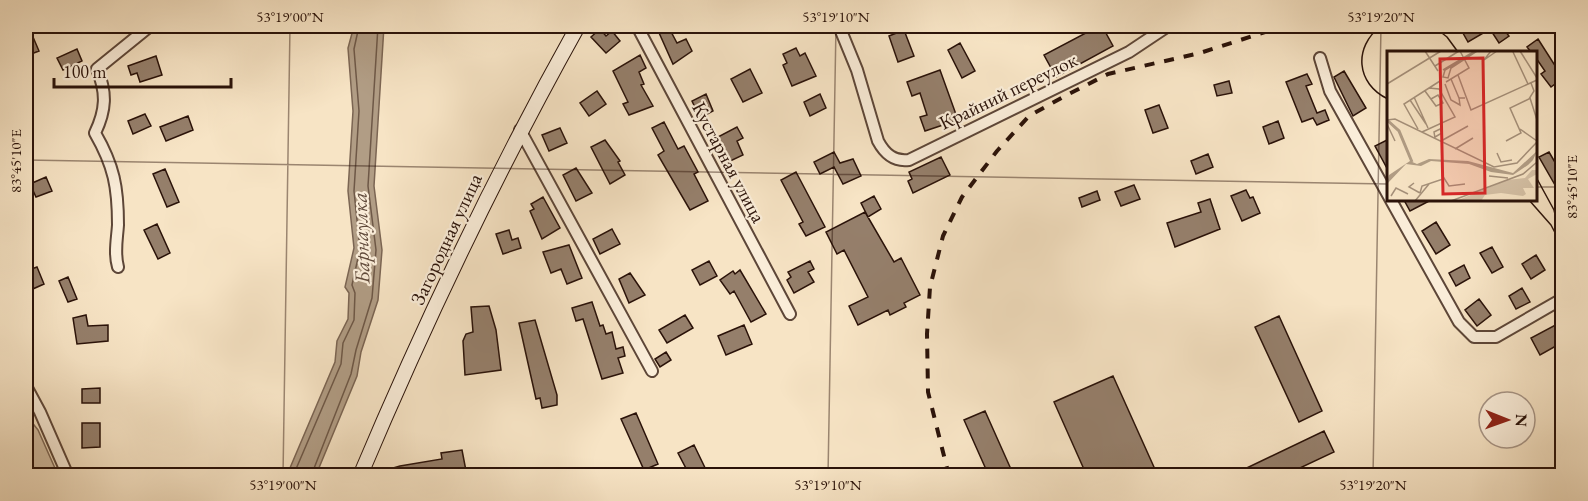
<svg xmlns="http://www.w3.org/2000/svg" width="1588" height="501" viewBox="0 0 1588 501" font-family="'EB Garamond',serif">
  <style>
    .green { fill: #d4c0a5; stroke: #7f6957; stroke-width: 1.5 }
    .water { fill: #b19d85; stroke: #7b6553; stroke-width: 1.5 }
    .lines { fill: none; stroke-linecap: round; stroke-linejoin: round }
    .shore { stroke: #6e5847; stroke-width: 1.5 }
    .building { fill: #957f6b; stroke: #2a1209; stroke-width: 1.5 }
    .minor-casing { stroke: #5d4638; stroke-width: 14 }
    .secondary-casing { stroke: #2a1209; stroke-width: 16 }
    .minor { stroke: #faedd9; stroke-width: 10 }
    .secondary { stroke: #faedd9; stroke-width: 14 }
    .tram { stroke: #2a1209; stroke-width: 1.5 }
    .rail { stroke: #2a1209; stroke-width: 4; stroke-dasharray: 10 10; stroke-linecap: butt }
    .ticks { fill: none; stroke: #2a1209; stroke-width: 1.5; stroke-opacity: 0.45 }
    .labels { text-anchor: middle; stroke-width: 4.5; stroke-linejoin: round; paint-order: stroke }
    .street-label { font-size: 20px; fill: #2a1209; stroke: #faedd9 }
    .water-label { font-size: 21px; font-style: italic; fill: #604a3b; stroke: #faedd9 }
    .inset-river { fill: none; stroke: #b19d85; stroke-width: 3 }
    .inset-road { fill: none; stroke: #a5907a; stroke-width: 1.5 }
    .view { fill: #d62828; fill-opacity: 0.15; stroke: #d62828; stroke-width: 3 }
    .inset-edge { fill: none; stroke: #2a1209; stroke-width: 3 }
    .neatline { fill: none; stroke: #2a1209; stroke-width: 2 }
    .ticks-label { font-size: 15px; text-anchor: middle; fill: #2a1209 }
  </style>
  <rect width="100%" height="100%" fill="#f7e4c5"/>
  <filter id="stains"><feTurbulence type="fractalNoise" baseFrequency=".00333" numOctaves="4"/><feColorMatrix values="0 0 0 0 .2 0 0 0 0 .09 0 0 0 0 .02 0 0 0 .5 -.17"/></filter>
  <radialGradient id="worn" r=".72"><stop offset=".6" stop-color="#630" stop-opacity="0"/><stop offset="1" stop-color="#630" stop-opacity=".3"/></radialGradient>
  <path class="green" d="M26,415L38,430L58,475H26Z"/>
  <path class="water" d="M354,26H384L374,186L382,250L378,300L361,352L357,376L316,475H287L335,362L337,341L348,319L349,293L345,287L354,248L348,191L353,111L348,48Z"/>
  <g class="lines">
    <path class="shore" d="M293,476L341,364L343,343L354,320L355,293L352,285L360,249L354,191L359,111L354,49L359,26
      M311,476L351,374L356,350L372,298L376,250L368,186L378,26"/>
  </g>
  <path class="building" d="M656,26H668L677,43L686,39L692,51L673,64Z
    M1099,26H1102L1113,46L1056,77L1044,55Z
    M1459,26H1501L1509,36L1499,43L1490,29L1468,42Z
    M600,29L606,36L612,31L620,41L606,53L591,37Z
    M904,30L914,56L898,62L889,36Z
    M33,37L39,51L26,56V40Z
    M1538,39L1563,78L1551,87L1541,74L1545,71L1536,58V52H1531L1527,47Z
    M960,43L975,71L962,78L948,50Z
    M796,48L800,56L805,53L816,76L792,86L783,65L787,63L783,54Z
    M77,49L82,61L63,70L57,58Z
    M640,55L646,68L639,72L644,84L641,85L653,106L629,115L623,104L628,102L613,71Z
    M156,56L162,75L140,82L137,73L131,75L128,66Z
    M750,69L762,93L743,102L731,79Z
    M940,70L958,120L925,131L920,117L927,115L920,93L912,96L907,82Z
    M1344,71L1366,108L1353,116L1334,77Z
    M1307,74L1312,84L1306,86L1317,113L1325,110L1329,120L1317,125L1313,118L1302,122L1286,82Z
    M1229,81L1232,93L1217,96L1214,85Z
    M597,91L606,104L589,116L580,103Z
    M706,94L713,111L700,118L692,101Z
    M820,94L826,108L810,116L804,102Z
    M1159,105L1168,128L1153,133L1145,110Z
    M145,114L151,126L133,134L128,121Z
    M188,116L193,130L166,141L160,127Z
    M1278,121L1284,138L1269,144L1263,127Z
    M664,122L678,149L684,146L698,172L694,174L708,201L690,210L658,155L664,151L652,128Z
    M737,127L743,138L737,141L743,155L726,163L714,139Z
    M560,128L567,143L549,151L542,135Z
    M1389,139V172L1375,146Z
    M605,140L620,161L618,162L625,175L610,184L591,147Z
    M834,152L840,163L853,159L861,176L843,184L834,167L820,174L814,162Z
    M1549,152L1563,176V180L1555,185L1539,157Z
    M1208,154L1213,167L1196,174L1191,161Z
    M941,157L950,175L913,193L908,181L912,179L909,172Z
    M576,168L592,193L576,201L563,175Z
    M165,169L179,202L167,207L153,174Z
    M796,172L825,227L806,236L799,224L803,222L781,180Z
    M46,177L52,191L36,197L30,184Z
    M1134,185L1140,199L1121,206L1115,192Z
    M1246,190L1250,198L1253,197L1260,213L1242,221L1231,196Z
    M1097,191L1100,200L1082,207L1079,198Z
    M874,196L881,209L868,217L861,203Z
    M543,197L560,228L542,239L530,211L534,209L531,204Z
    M1210,199L1220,229L1175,247L1167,223L1201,212L1198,203Z
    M1404,200H1431L1410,211Z
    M865,212L894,262L901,258L920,295L904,303L906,307L890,315L888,310L858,325L849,306L868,297L844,250L837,254L826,232Z
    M1436,222L1450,245L1436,254L1422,231Z
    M157,224L170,253L158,259L144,230Z
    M612,229L620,244L600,254L593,239Z
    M509,230L512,240L518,238L521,248L503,254L496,234Z
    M569,245L582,278L567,284L561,269L551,273L543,252Z
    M1492,247L1503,267L1492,273L1480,253Z
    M1536,255L1545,270L1531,279L1522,264Z
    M709,261L717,276L700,285L692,270Z
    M810,261L814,269L808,272L814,282L794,293L787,280L791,277L788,272Z
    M1464,265L1470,278L1456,286L1449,273Z
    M37,267L44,284L26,292V271Z
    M740,270L766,314L751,322L734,291L730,294L720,280L733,271L735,274Z
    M630,273L645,295L629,303L619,279Z
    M68,277L77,299L68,302L59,281Z
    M1522,288L1530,302L1516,309L1509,296Z
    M1479,299L1491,315L1477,326L1465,310Z
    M592,302L600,326L603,325L606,334L612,332L616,349L623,347L625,356L618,358L623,373L602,379L583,319L576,321L572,308Z
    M489,306L496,330L501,370L465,375L463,341L466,334L473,332L471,307Z
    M86,315L88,326L108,325V341L77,344L73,318Z
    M685,315L693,328L667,343L659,330Z
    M1279,316L1322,411L1299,422L1255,327Z
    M535,320L557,395V405L542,408L540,398L536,399L519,323Z
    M1563,321V342L1540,355L1531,338Z
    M744,325L752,344L726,355L718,336Z
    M666,352L671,360L660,367L655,359Z
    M1113,376L1158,476H1087L1054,402Z
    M100,388V403H82V389Z
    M985,411L1014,476H989L964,420Z
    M636,413L658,464L644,470L621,419Z
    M82,423H100V447L82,448Z
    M1324,431L1334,452L1283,476H1230Z
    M694,445L709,476H690L678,453Z
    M462,450L467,476H377L376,473L400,466L442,459L441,453Z"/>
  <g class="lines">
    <defs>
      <path id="minor" d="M637,26L790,314
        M839,26L857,70L878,141C885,154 894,162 909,160L1129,52L1168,26
        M1560,26L1562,30
        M1320,58L1330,91L1459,322L1474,337H1496L1562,299
        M520,130L652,371
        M118,267C114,253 117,240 118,225C118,187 114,166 95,133C106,110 107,93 97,69L150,26
        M26,386L40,412L68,476"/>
      <path id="secondary" d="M360,476C425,322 497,171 578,26"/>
    </defs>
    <use href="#minor" class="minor-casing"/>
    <use href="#secondary" class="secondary-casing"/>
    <use href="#minor" class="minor"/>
    <use href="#secondary" class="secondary"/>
    <path class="tram" d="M1381,26C1353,47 1356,84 1388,99
      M1433,26L1447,37L1458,52
      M1536,177L1554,210L1558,226
      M1529,200L1551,225L1562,246"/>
    <path class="rail" d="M949,476L928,392L927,334L930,287L943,236L962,197L997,151L1029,116L1065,96L1108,74L1200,53L1284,26"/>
  </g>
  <path class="ticks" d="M26,160L1388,184M1536,187H1562M283,476L290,26M828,476L836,26M1373,476L1381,26"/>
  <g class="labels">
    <g class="street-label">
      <text transform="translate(1008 91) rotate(-26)" y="7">Крайний переулок</text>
      <text transform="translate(729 162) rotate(62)" y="7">Кустарная улица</text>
      <text transform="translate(446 239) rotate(-65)" y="7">Загородная улица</text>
    </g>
    <g class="water-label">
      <text transform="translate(361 238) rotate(-92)" y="7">Барнаулка</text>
    </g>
  </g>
  <g transform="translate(1387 51)">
    <rect width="150" height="150" fill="#f7e4c5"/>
    <path d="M145,119H150V123L141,128L147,137H136L139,143L136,145L114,142L98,144L94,150H69L120,129L138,127Z" fill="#d4c0a5"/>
    <path d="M150,100L146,109L141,114L126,124L104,121L82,113L44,110L34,115L19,113L0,133L2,124L23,110L30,113L42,108L81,110L126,122Z" fill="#b19d85"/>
    <path class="inset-river" d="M0,69L12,80L25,111"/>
    <path class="inset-road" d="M38,0L51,20M89,0L58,19L56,26L61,27L64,17L90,0M104,0L97,9L110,0M133,0L150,27M126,1L141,33M48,15L72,0M56,19L88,0M71,24L84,59L150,29M64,28L72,47H78M59,31L82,17L73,0M0,33L54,0M58,33L64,49L73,54L72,47M38,40L49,55L56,52L51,44L44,48M27,46L41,77M143,47L150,69M23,49L39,73M0,69L8,68L107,116L130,112L150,91M0,73L8,90M31,78L17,53L53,30M133,78L150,90M35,81L68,66L52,38L42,37M48,86L55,82L53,78L47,81L48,87M54,90L81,75M119,90L134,82L123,57L142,48L147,40L144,32M68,98L86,87M110,102L114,111L125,109M55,124L62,135L78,133M102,125L121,127M27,132L22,136L33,142M33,142L35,135L56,128M4,145L9,137L21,143M28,150L42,133M64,150L136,123L150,111"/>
    <path class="view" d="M96,7L98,142L56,143L53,8Z"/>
    <rect width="150" height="150" class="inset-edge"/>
  </g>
  <rect width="1588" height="501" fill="none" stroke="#f7e4c5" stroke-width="66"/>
  <g transform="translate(1507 420) rotate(91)"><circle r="28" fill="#faedd9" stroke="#a79586" stroke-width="1.5"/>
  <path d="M0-4.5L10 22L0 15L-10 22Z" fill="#8f2418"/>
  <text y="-9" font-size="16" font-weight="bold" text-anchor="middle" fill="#2a1209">N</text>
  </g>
  <path d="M54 78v9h177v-9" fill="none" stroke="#2a1209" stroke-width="3"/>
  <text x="63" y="78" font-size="18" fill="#2a1209" stroke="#faedd9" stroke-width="4.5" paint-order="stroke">100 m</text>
  <rect x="33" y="33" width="1522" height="435" class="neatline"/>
  <g class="ticks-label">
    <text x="290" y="22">53°19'00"N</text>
    <text x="836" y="22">53°19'10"N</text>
    <text x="1381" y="22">53°19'20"N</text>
    <text transform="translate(16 161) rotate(-90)" y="5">83°45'10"E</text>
    <text transform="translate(1572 187) rotate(-90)" y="5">83°45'10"E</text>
    <text x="283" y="490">53°19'00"N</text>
    <text x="828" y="490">53°19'10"N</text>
    <text x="1373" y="490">53°19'20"N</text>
  </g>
  <rect width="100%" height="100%" filter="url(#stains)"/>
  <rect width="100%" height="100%" fill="url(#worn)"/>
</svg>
